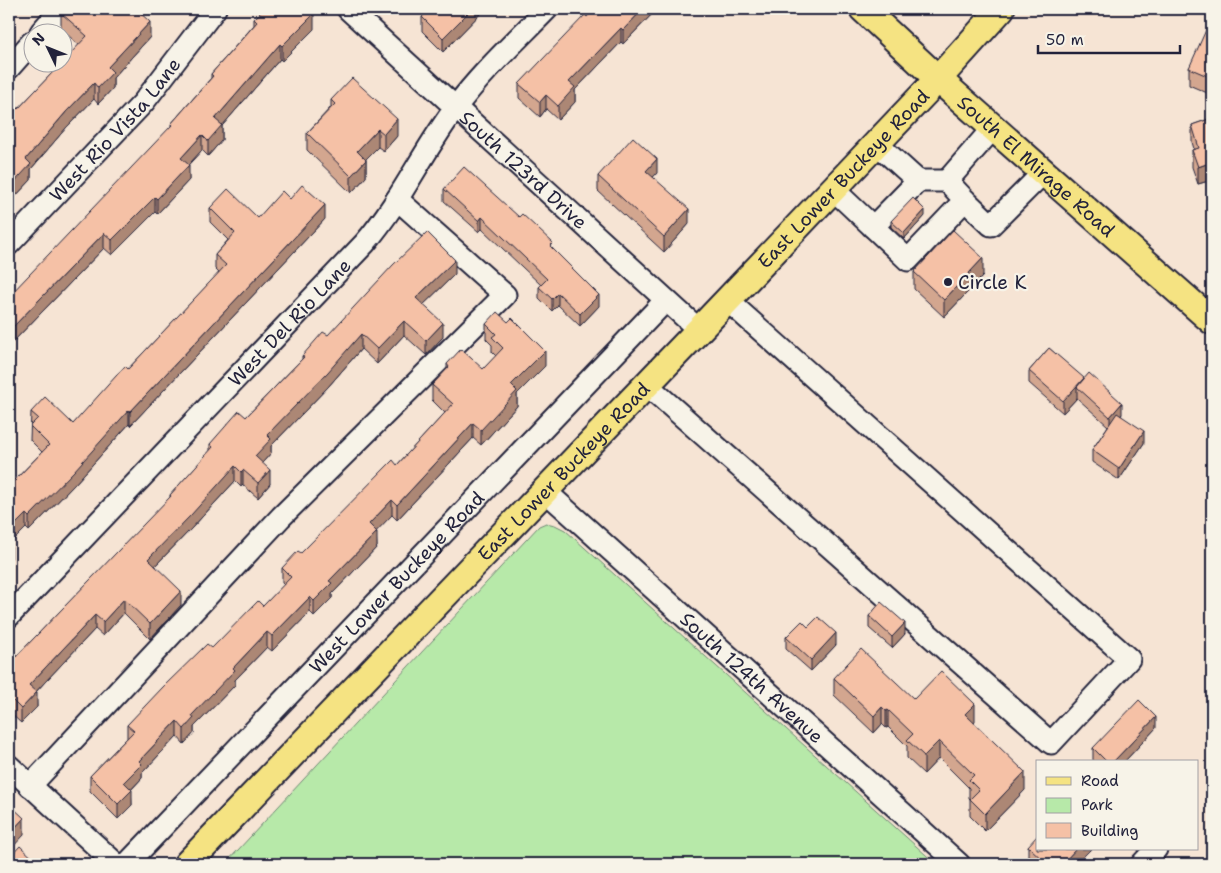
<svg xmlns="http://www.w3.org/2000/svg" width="1221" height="873" viewBox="0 0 1221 873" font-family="'Shantell Sans',sans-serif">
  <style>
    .green { fill: #b7e9a9; stroke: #6c8672 }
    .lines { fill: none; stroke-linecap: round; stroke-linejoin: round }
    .minor-casing { stroke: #22223b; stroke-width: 25 }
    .major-casing { stroke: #22223b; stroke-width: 30 }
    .minor { stroke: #f7f3e8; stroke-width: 21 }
    .major { stroke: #f5e382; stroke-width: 26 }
    .wall { fill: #d3a68f; stroke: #22223b }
    .shaded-wall { fill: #ac8774; stroke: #22223b }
    .building { fill: #f5c1a6; stroke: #22223b }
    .poi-dot { fill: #22223b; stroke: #f7f3e8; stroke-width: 2 }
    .labels { text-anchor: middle; stroke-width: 4.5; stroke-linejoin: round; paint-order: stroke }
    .street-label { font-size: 19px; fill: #22223b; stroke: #f7f3e8 }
    .poi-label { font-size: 19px; fill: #22223b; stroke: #f7f3e8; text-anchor: start }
  </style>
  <rect width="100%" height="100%" fill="#f6e4d4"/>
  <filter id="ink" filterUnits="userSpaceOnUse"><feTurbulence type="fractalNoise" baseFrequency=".02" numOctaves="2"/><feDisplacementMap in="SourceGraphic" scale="10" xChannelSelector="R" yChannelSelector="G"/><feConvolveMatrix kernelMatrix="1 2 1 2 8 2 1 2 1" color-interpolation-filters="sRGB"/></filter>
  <g filter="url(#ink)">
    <path class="green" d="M546,523L555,525L565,530L936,864H225L539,526Z"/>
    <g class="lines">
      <defs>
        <g id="minor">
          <path id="s1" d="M348,9L699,330"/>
          <path d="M41,32L61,9"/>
          <path d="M9,68L32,42"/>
          <path d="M876,143L918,181"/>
          <path d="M833,189L908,260L965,200L947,181L993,128"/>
          <path d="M965,200L991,225L1044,172"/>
          <path d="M873,227L918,181H947"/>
          <path id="s2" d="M9,244L143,103L215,9"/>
          <path d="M646,384L1051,743L1129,659L727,300"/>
          <path id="s3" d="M544,490L959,864"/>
          <path id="s4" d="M9,616L365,243C401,201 423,151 456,107C482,72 517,40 547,9"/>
          <path d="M9,766L116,864"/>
          <path d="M30,786L281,517L505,295L397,199"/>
          <path id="s5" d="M127,864L666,300"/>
          <path d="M1142,864L1156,849"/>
        </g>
        <g id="major">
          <path id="s6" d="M863,9L938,79L1212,321"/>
          <path id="s7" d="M187,864L699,330L938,79L1001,9"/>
        </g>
      </defs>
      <use href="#minor" class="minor-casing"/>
      <use href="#major" class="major-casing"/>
      <use href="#minor" class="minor"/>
      <use href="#major" class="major"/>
    </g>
    <path class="wall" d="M430,9H485L443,52L422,31V17Z
      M657,9L623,44L621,42L575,90V102L558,120L546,109L540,117L519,98V84L587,17Z
      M61,13L143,15L150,37L113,78V88L98,104L94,99L66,128L31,169V180L9,203V101L18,109L79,45L61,29Z
      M254,19L314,29L282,61L280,59L222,126V140L208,156L202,150L188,165L189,180L157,214L155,212L112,255L104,248L9,346L171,127V124L211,78V74L254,25Z
      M1212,32V95L1189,85V68Z
      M331,100L397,136L384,151L378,147L366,159V177L351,193L307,150V133L331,107Z
      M1212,118V180L1198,184L1192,167V150L1194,149L1192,142V125Z
      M657,173L653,177L689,224L664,252L598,191V176Z
      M444,189L553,249L599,306L580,326L558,305L552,311L539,298V287L541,285L482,229L479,232L444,201Z
      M290,199L325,219L130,426L129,424L74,485L29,531L26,528L11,543V558L9,561V481L15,480L42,452L30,440L31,412L73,424L128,369L219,273L215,269V255L228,240L210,222V208L258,218Z
      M925,216L904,239L891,227V221Z
      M914,272L983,276L944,317L914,289Z
      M455,274L423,305L443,337L426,355L404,335L377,364L361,349L328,387L271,446V453L262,463L270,484L258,498L243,485L241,487L235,481L191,529L155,566L181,605L150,639L124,613L103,636L95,629L44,683L36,692L37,707L21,723L9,712V664L170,498V495L210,451V444L246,417L302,359V356L328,335Z
      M486,324L545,366L517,394V406L481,445L473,438L397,520L392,515L376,531L377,547L332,594V598L314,616L310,612L272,651L267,647L235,680V685L194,727V733L184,744L177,736L142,773V778L131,790L132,805L118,819L90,791V776L127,738V725L212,648L263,606L284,585L282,583V568L301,553L397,465L445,413L432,400V385L447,369V364L483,369L496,356L492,352V345L486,339Z
      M1049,348L1122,414L1121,416L1144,443L1119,480L1092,462V450L1108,426L1077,398L1063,413L1029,383V371Z
      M869,616L905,634L892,648L869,628Z
      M808,627L836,645L811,671L786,649V637Z
      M834,678L914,699L975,721L973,722L1025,790L985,831L970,816V799L969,798V788L939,758L924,774L907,758V746L888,727L886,728L882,724L874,733L834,695Z
      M1156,728L1124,762H1095L1093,760V748Z
      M1028,846L1076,864H1031L1028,861Z"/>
    <path class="shaded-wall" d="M135,9H149L135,23Z
      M472,9H485L443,52V38Z
      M643,9H657L623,44V30Z
      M314,14V29L282,61V46Z
      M150,22V37L113,78V88L98,104V88L108,67Z
      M621,28V42L575,90V102L558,120V106L569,82Z
      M280,44V59L222,126V140L208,156V141L215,119Z
      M94,83V99L66,128L31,169V180L9,203V188L26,159L66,112Z
      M546,95V109L540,117V102Z
      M397,119V136L384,151V134Z
      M378,129V147L357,168V151Z
      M202,135V150L181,173V158Z
      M657,159V173L646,185V171Z
      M366,160V177L351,193V176Z
      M1212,162V180L1198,184V167Z
      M189,165V180L157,214V199Z
      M155,197V212L112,255V240Z
      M325,205V219L130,426V412Z
      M689,209V224L664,252V237Z
      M925,210V216L904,239V233Z
      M482,217V229L479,232V221Z
      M104,233V248L9,346V331Z
      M983,258V276L944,317V300Z
      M455,260V274L416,312V298Z
      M558,293V305L552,311V299Z
      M599,295V306L580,326V314Z
      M404,321V335L377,364V349Z
      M443,323V337L426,355V341Z
      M361,334V349L328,387L271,446V453L255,471V456L267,435Z
      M545,351V366L517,394V406L481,445V430L511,385Z
      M1084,378L1077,387V398L1063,413V401Z
      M1122,403V414L1110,428V417Z
      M129,410V424L74,485L29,531V517Z
      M473,423V438L397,520V505Z
      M1144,431V443L1119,480V469Z
      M235,466V481L191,529L148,573V559Z
      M243,470V485L241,487V472Z
      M270,470V484L258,498V483Z
      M392,500V515L369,539V524Z
      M26,514V528L9,545V531Z
      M377,532V547L332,594V598L314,616V601L329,581Z
      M11,544V558L9,561V546Z
      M181,591V605L150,639V624Z
      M310,597V612L272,651V636Z
      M124,599V613L103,636V622Z
      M95,615V629L29,699V685Z
      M905,623V634L892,648V637Z
      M267,632V647L235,680V685L194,727V733L184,744V729L192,715L233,668Z
      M836,633V645L811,671V660Z
      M37,692V707L21,723V709Z
      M975,704V721L965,731V714Z
      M882,707V724L874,733V716Z
      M888,710V727L886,728V711Z
      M1156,717V728L1124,762H1113Z
      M177,721V736L142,773V778L124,797V782L139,761Z
      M939,741V758L924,774V756Z
      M1025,772V790L985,831V814Z
      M132,790V805L118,819V804Z
      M24,818V835L9,851V834Z
      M1076,849H1091L1076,864H1062Z"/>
    <path class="building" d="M64,9H136L150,22L108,67L113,72L98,88L94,83L66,112L26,159L31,164L9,188V101L18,109L87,36L61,13Z
      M264,9H309L314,14L282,46L280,44L215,119L222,125L208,141L202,135L181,158L189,165L157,199L155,197L112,240L104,233L9,331V296L172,125L171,124L213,76L211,74L257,22L254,19Z
      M430,9H472L443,38L422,17Z
      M594,9H643L623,30L621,28L569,82L575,87L558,106L546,95L540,102L519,84L585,15L587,17Z
      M1206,30L1212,32V78L1189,68Z
      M352,78L397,119L384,134L378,129L357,151L366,160L351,176L307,133L335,104L331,100Z
      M1212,118V162L1198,167L1192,150L1199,148L1192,125Z
      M633,137L657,159L646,171L689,209L664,237L598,176Z
      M464,167L519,217L522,214L553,243L550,246L599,295L580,314L558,293L552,299L539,287L547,279L482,217L479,221L444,189Z
      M302,185L325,205L130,412L129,410L74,471L29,517L26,514L9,531V481L12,477L15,480L49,445L30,426L38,418L31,412L45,397L73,424L125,366L128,369L226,265L215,255L235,233L210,208L228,189L258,218L282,191L290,199Z
      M913,198L925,210L904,233L891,221Z
      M953,230L983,258L944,300L914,272Z
      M427,232L455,260L416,298L443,323L426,341L404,321L377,349L361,334L328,372L267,435L271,439L255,456L270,470L258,483L243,470L241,472L235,466L191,515L148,559L181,591L150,624L124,599L103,622L95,615L29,685L37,692L21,709L9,697V664L171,496L170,495L213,447L210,444L239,411L246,417L304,357L302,356L323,332L328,335L393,265Z
      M497,312L508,322L512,318L545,351L511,385L517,391L481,430L473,423L397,505L392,500L369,524L377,532L329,581L332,583L314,601L310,597L272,636L267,632L233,668L235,670L192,715L194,718L184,729L177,721L139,761L142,764L124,782L132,790L118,804L90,776L134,731L127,725L163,687L207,644L212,648L258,601L263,606L291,577L282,568L298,551L301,553L393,460L397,465L453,404L432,385L449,367L447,364L461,349L483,369L503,348L492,337L496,334L486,324Z
      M1049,348L1084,378L1063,401L1029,371Z
      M1089,373L1122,403L1110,417L1077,387Z
      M1117,413L1144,431L1119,469L1092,450Z
      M881,602L905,623L892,637L869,616Z
      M818,617L836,633L811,660L786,637L802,621L808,627Z
      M861,649L914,699L941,671L975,704L965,714L1025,772L985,814L970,799L979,790L969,780L974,775L939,741L924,756L907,740L913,734L888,710L886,711L882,707L874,716L834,678Z
      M1139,700L1156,717L1113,762H1107L1093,748Z
      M9,804L24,818L9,834Z
      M1037,836V849H1076L1062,864H1047L1028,846Z
      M20,846L39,864H9V858Z"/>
  </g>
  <circle class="poi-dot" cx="948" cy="282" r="5"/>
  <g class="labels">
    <g class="street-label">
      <text dy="7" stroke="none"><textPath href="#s2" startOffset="156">West Rio Vista Lane</textPath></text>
      <text dy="7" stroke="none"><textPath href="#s6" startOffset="234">South El Mirage Road</textPath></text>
      <text dy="7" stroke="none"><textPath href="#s1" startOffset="238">South 123rd Drive</textPath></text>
      <text dy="7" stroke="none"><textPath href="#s7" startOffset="949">East Lower Buckeye Road</textPath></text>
      <text dy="7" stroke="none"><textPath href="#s4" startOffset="406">West Del Rio Lane</textPath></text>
      <text dy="7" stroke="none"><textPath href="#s7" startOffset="544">East Lower Buckeye Road</textPath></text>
      <text dy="7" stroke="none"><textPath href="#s5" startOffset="390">West Lower Buckeye Road</textPath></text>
      <text dy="7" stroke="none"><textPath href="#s3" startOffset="280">South 124th Avenue</textPath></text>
    </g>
    <g class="poi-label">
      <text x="958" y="289">Circle K</text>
    </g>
  </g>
  <rect width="1221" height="873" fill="none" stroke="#f7f3e8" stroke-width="30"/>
  <rect x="15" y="15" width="1191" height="843" fill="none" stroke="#22223b" stroke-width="2" filter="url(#ink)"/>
  <rect x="1036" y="760" width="162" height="90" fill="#f7f3e8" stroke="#a29fa3"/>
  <rect x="1046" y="777" width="25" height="8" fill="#f5e382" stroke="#a29fa3"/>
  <text x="1081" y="786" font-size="15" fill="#22223b">Road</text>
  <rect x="1046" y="798" width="25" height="15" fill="#b7e9a9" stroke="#a29fa3"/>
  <text x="1081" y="810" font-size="15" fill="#22223b">Park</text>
  <rect x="1046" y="823" width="25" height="15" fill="#f5c1a6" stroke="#a29fa3"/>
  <text x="1081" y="836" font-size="15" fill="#22223b">Building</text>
  <g transform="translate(48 48) rotate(313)"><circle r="24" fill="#f7f3e8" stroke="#a29fa3"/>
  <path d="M0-4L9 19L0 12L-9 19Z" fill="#22223b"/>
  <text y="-8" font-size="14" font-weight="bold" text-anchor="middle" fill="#22223b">N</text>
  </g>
  <path d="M1038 45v8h142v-8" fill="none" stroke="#22223b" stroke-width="2.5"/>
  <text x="1046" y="45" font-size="15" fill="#22223b" stroke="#f7f3e8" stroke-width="4" paint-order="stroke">50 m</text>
</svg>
